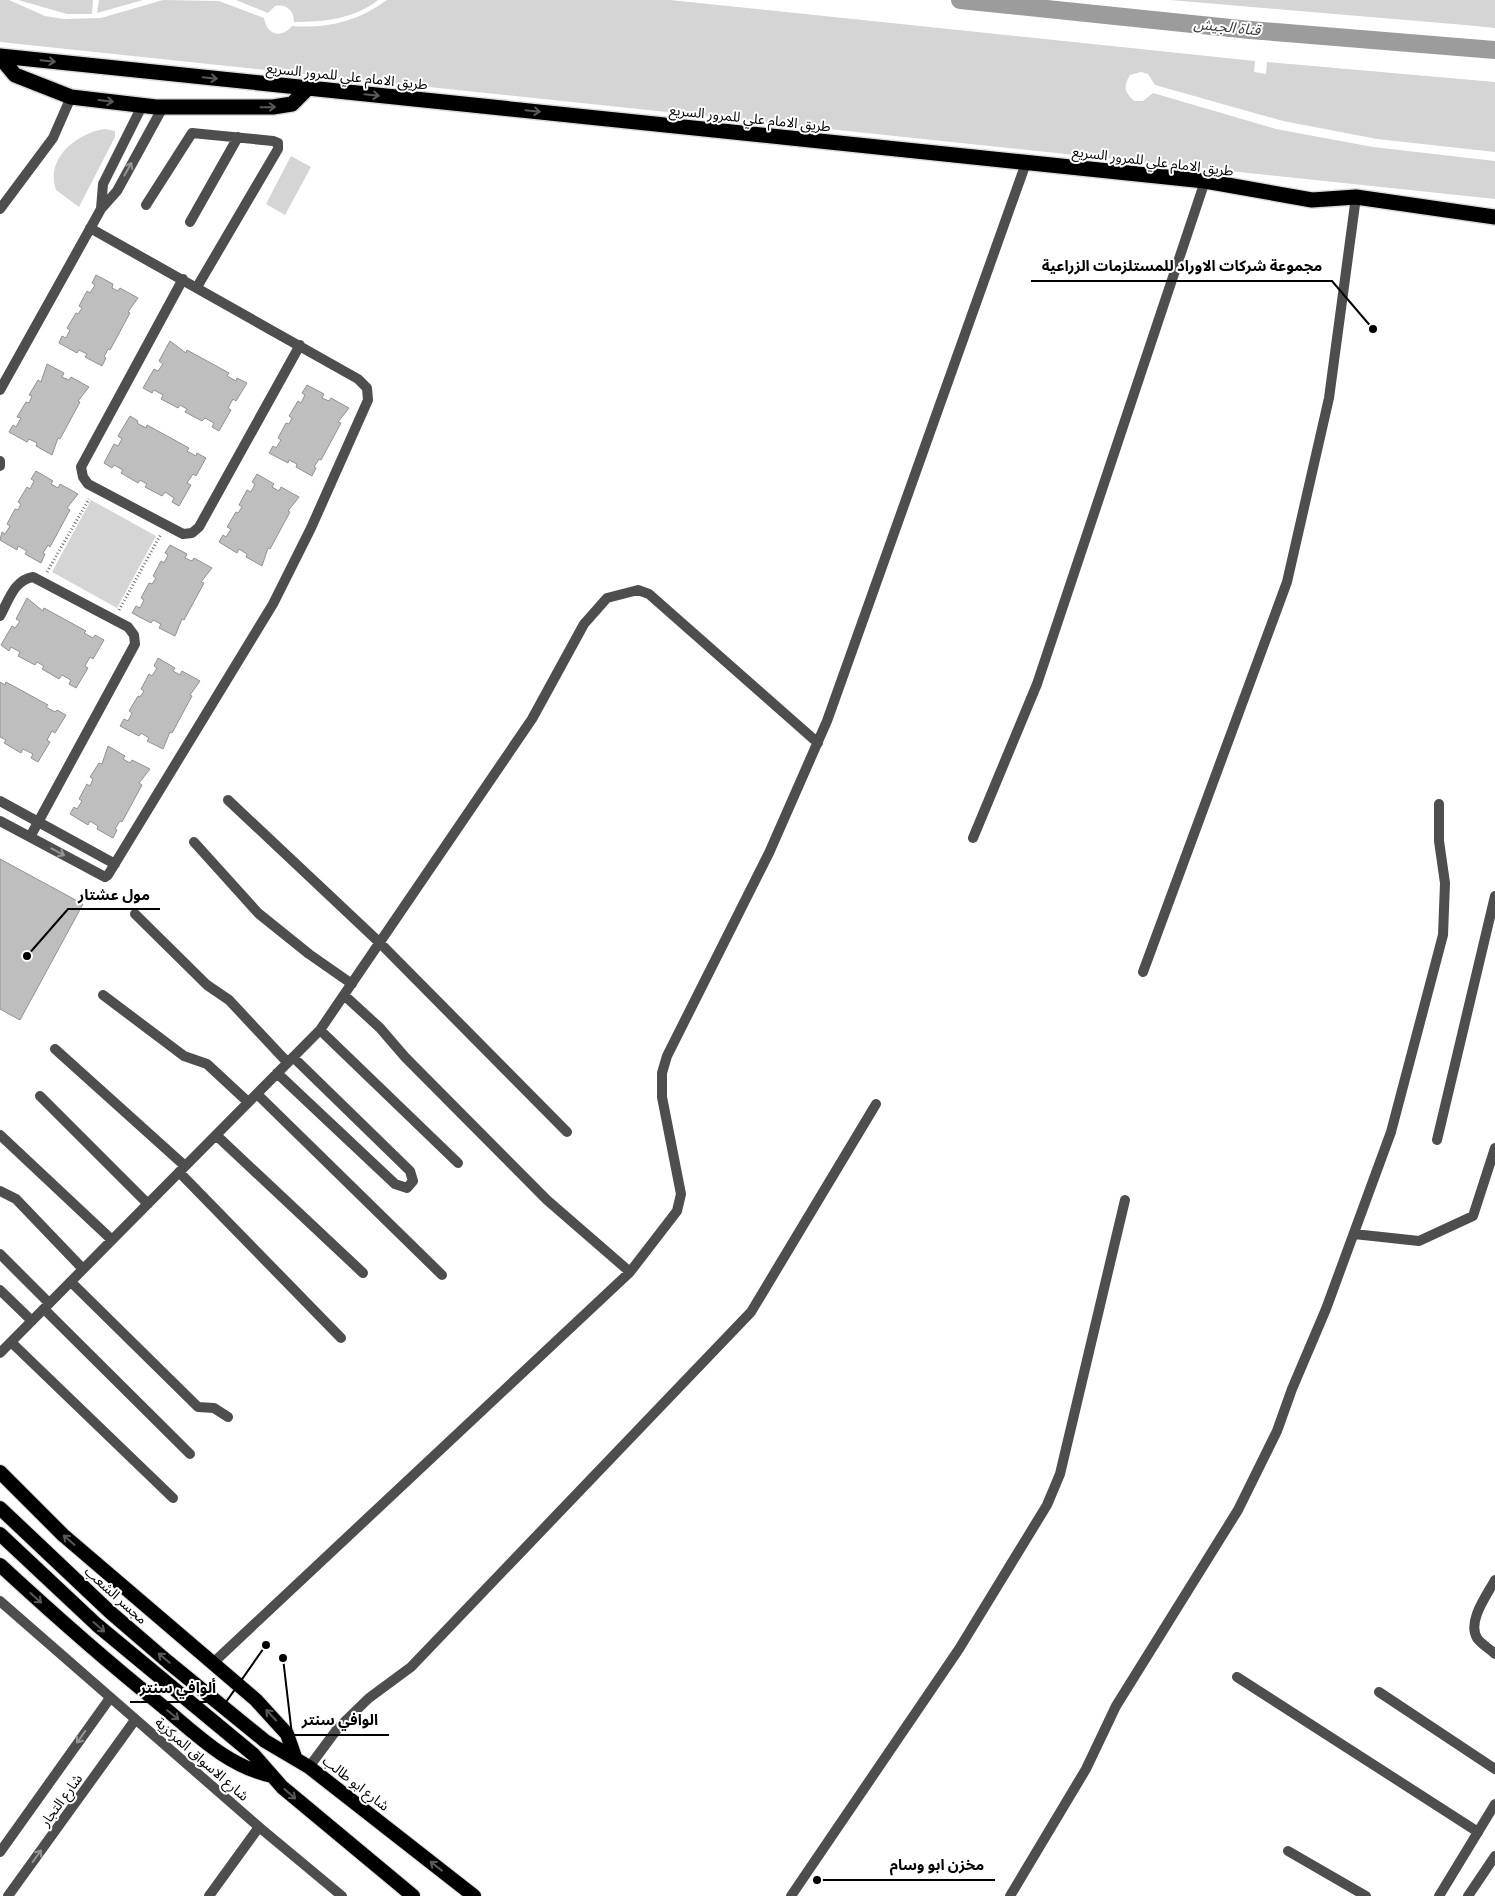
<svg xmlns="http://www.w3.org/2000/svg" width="1495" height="1896" viewBox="0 0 1495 1896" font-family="Cabin,'Noto Sans Arabic',sans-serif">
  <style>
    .green { fill: #d5d5d5 }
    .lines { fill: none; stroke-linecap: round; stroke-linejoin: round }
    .canal { stroke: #9c9c9c; stroke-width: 18 }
    .building { fill: #bebebe; stroke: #929292 }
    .trunk-casing { stroke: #dbdbdb; stroke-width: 16 }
    .motorway-casing { stroke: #dbdbdb; stroke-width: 18 }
    .path { stroke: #707070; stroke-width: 3; stroke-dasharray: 1 2.5; stroke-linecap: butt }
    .service { stroke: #4e4e4e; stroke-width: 10 }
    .minor { stroke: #4e4e4e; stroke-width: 10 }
    .tertiary { stroke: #4e4e4e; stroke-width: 10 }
    .trunk { stroke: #000; stroke-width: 14 }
    .motorway { stroke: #000; stroke-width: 15 }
    .oneway { stroke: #595959 }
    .oneway2 { stroke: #959595 }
    .labels { text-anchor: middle; stroke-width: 4; stroke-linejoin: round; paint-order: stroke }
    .street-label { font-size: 14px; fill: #000; stroke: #fff }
    .water-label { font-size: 15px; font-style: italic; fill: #3d3d3d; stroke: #fff }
    .leader { fill: none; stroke: #000; stroke-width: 2 }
    .callout-dot { fill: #000; stroke: #fff; stroke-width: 2 }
    .callout-label { font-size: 15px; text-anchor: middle; font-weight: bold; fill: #000; stroke: #fff; stroke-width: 4; stroke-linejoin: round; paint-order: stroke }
  </style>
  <rect width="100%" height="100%" fill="#fff"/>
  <path class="green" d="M0,0H9L45,16L64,19L101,18L163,0L219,1L264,18C267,35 281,39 292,26C327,29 359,21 387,0H670L1255,61L1254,72L1266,74L1267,62L1495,82V152L1377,139L1283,121L1155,85L1148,74L1141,72L1130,75C1123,87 1124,91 1134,101H1143L1153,93L1276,129L1373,147L1495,161V199L0,42Z
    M18,0H93L92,14H67Z
    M99,0H143L97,13Z
    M236,0H378C354,19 324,22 294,22C294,10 286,4 275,6L268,13Z
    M1170,0H1495V28L1465,25Z
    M105,129L115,131V137L79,207L56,190C45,159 76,133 105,129Z
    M291,156L311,167L285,215L266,204Z
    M91,500L156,536L117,608L52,572Z"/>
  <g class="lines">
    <path class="canal" d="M960,0L1250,30L1495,50"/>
  </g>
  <path class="building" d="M96,275L113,284L112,288L118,291L120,288L138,298L128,312L130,313L110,350L108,349L104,357L106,358L102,366L85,357L87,354L79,350L77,353L59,343L62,336L66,338L70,330L67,328L76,313L78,314L82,308L79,306L87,291L90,293L95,285L92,283Z
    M170,341L186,353L187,350L229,373L227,376L236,381L237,378L247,383L236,401L233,399L228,408L231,410L219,431L212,427L214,423L205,418L202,421L185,412L187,409L180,405L178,408L161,399L163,395L154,390L152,393L143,388L154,369L158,371L163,364L159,361Z
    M47,364L64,373L62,377L69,380L71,377L89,387L78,401L80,402L60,439L58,438L52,455L36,446L37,443L29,439L27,442L9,432L13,425L16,427L21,418L17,417L26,402L29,403L32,396L29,395L38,380L41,382Z
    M307,385L324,394L322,398L329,401L331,398L349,408L338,422L341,423L321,460L319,459L314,467L316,468L312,476L296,467L297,464L289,460L288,463L269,453L273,446L276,448L281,440L278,438L286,423L289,424L292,418L289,416L298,401L301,403L305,395L302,393Z
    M130,416L138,421L137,423L146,428L147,425L189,448L187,451L196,456L197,453L206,458L196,476L193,474L187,483L191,485L179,506L172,502L174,498L165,492L162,496L145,487L147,484L140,480L138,483L121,473L123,470L114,465L112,468L104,463L114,444L118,446L122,439L118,436Z
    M36,471L53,481L51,484L58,488L60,484L78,494L67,508L70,510L50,547L48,545L43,553L45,554L41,563L25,554L27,551L18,546L17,550L0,540L2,532L5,534L10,526L7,524L15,509L18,510L21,504L18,502L27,487L30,489L34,481L31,479Z
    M257,474L274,484L272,487L279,491L281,487L299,497L288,511L290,512L270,549L268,548L262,566L246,557L247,554L239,549L237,553L219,542L223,535L226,537L231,529L227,527L236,512L238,513L242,507L239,505L247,490L251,492L255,484L252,482Z
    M170,545L187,554L185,558L192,561L194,558L212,568L201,582L204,583L184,620L182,619L175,636L159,628L161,624L153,620L151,623L132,613L136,606L140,608L144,600L141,598L149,583L152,584L156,578L153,576L161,561L164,563L168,555L165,553Z
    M27,598L43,611L44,608L86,631L84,633L93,638L95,635L104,640L93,659L90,657L85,666L88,668L76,688L69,684L71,680L62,675L59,679L42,669L44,666L37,662L35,665L18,656L20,652L11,647L9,651L1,645L12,626L15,628L20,621L16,619Z
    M158,658L175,668L173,671L180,675L182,671L200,681L190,695L192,696L172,733L170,732L163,749L147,741L149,738L141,733L139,736L120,726L124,719L128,721L132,713L129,711L138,696L140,697L144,691L141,689L149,674L152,676L157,668L154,666Z
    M0,682L5,685L6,682L48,705L46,707L55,712L57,710L66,715L55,733L52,731L47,740L50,742L38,762L31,758L33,754L23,749L21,753L4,743L6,740L0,737Z
    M108,746L125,756L123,759L130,763L132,760L150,769L139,783L142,785L122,822L120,821L115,829L117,830L113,838L97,829L98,826L90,821L88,825L70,814L74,807L77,809L82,801L79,799L87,784L90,786L93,779L90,777L99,763L102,764Z
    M0,859L83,904L20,1020L0,1009Z"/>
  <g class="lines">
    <defs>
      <path id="trunk" d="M0,1472L63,1535L256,1700L287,1734L295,1757
        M0,1508L110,1612L168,1662L265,1741L309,1767L474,1896
        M0,1534L97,1625L254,1755L282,1787L413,1896
        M0,1565C52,1613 105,1660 161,1705C196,1734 227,1766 272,1776"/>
      <path id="motorway" d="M0,56L1205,181L1312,200L1356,197L1495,217
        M0,57L15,75L71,97L156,107H273L292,104L308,88"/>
    </defs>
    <use href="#trunk" class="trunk-casing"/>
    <use href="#motorway" class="motorway-casing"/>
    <path class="path" d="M47,572L89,499
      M119,610L161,534"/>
    <path class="service" d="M146,205L192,133L273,141L278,143V149L197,287
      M190,222L238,137
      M0,461V466
      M228,800L380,943L567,1132
      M973,838L1037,684L1205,181
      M194,842L258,913L309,954L352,984
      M135,914L207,985L229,1000L287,1062
      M1143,972L1287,582L1329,398L1356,197
      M103,995L184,1056L207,1064L248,1102
      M344,995L380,1028L405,1057L547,1200L630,1272
      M320,1030L458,1163
      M55,1049L185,1166
      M277,1073L395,1184L407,1188L413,1181L410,1171L293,1057
      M257,1094L442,1275
      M40,1096L148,1204
      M0,1135L112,1240
      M216,1135L363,1273
      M1437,1140L1495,896
      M179,1172L341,1338
      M0,1191L16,1199L83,1269
      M1354,1234L1419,1241L1473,1216L1495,1148
      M0,1254L49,1303
      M71,1282L198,1407L214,1408L228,1417
      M0,1290L32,1321
      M44,1309L190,1454
      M11,1342L173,1498
      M0,1353L320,1030L532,719L584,624L607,598L638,590L649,594L818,743
      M1495,1580C1487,1595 1467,1621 1477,1638C1481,1644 1490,1649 1495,1654
      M214,1662L630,1272L677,1211L681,1194L662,1097V1073L667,1056L769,853L827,721L1026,163
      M1237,1677L1478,1832
      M1379,1692L1495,1769
      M309,1767L338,1728L369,1698L411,1667L751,1312L876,1104
      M1288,1851L1366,1896
      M791,1896L959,1649L1047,1505L1060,1474L1125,1200
      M1010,1896L1086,1769L1116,1706L1238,1510L1277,1431L1292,1389L1326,1309L1391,1132L1443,935L1445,883L1439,841V804"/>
    <path class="minor" d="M0,209L53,138L71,97
      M101,209L103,184L142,106
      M183,279L81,467L83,477L88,484L183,534L192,533L199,527L300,345
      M0,390L101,209L117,191L163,107
      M0,616C9,600 14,580 33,577L128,627L134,635L135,644L30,837
      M0,801L115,864
      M0,821L105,877L108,875L273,604L311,528L368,400L367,388L358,379L90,228
      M0,1852L110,1698
      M8,1896L135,1720
      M209,1896L259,1827
      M1439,1896L1495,1804
      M1468,1896L1495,1856"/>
    <path class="tertiary" d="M0,1601L259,1827L342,1896"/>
    <use href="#trunk" class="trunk"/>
    <use href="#motorway" class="motorway"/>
  </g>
  <defs><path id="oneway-shaft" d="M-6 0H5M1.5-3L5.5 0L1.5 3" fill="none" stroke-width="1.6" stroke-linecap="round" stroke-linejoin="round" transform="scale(1.25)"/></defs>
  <g class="oneway">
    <use href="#oneway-shaft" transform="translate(48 61) rotate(6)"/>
    <use href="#oneway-shaft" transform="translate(210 78) rotate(6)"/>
    <use href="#oneway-shaft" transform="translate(372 95) rotate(6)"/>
    <use href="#oneway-shaft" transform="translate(106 101) rotate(7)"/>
    <use href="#oneway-shaft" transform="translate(268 107) rotate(-1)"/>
    <use href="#oneway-shaft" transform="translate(533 111) rotate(6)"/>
    <use href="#oneway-shaft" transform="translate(69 1540) rotate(-139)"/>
    <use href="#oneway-shaft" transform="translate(36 1598) rotate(42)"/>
    <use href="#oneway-shaft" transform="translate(99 1627) rotate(41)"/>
    <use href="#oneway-shaft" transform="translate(164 1658) rotate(-140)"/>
    <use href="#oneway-shaft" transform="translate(173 1715) rotate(39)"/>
    <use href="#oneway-shaft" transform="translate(271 1715) rotate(-133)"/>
    <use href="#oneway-shaft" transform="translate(290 1794) rotate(41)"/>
    <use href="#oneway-shaft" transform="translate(436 1866) rotate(-142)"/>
  </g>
  <g class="oneway2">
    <use href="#oneway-shaft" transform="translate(128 169) rotate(-61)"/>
    <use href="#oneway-shaft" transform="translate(58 852) rotate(28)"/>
    <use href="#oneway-shaft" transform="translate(81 1737) rotate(125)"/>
    <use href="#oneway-shaft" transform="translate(37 1856) rotate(-54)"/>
  </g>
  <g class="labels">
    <g class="street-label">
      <text transform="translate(347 76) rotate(6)" y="5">طريق الامام علي للمرور السريع</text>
      <text transform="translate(750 118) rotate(6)" y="5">طريق الامام علي للمرور السريع</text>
      <text transform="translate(1153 161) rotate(7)" y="5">طريق الامام علي للمرور السريع</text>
      <text transform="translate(116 1595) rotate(42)" y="5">مجسر الشعب</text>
      <text transform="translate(202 1759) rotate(41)" y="5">شارع الاسواق المركزية</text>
      <text transform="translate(356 1783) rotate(38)" y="5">شارع ابو طالب</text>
      <text transform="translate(61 1800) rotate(-54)" y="5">شارع التجار</text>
    </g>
    <g class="water-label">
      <text transform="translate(1227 27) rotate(6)" y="5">قناة الجيش</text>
    </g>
  </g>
  <path class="leader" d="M1373 329L1332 281H1031M27 956L68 909H160M266 1645L226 1702H130M283 1658L292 1735H389M817 1880L880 1880H995"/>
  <g class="callout-dot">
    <circle cx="1373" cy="329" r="5"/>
    <circle cx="27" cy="956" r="5"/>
    <circle cx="266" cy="1645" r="5"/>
    <circle cx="283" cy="1658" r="5"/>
    <circle cx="817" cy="1880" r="5"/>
  </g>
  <g class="callout-label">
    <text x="1182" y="271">مجموعة شركات الاوراد للمستلزمات الزراعية</text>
    <text x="114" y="900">مول عشتار</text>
    <text x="178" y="1693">ألوافي سنتر</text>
    <text x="340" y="1725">الوافي سنتر</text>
    <text x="937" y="1870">مخزن ابو وسام</text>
  </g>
</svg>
